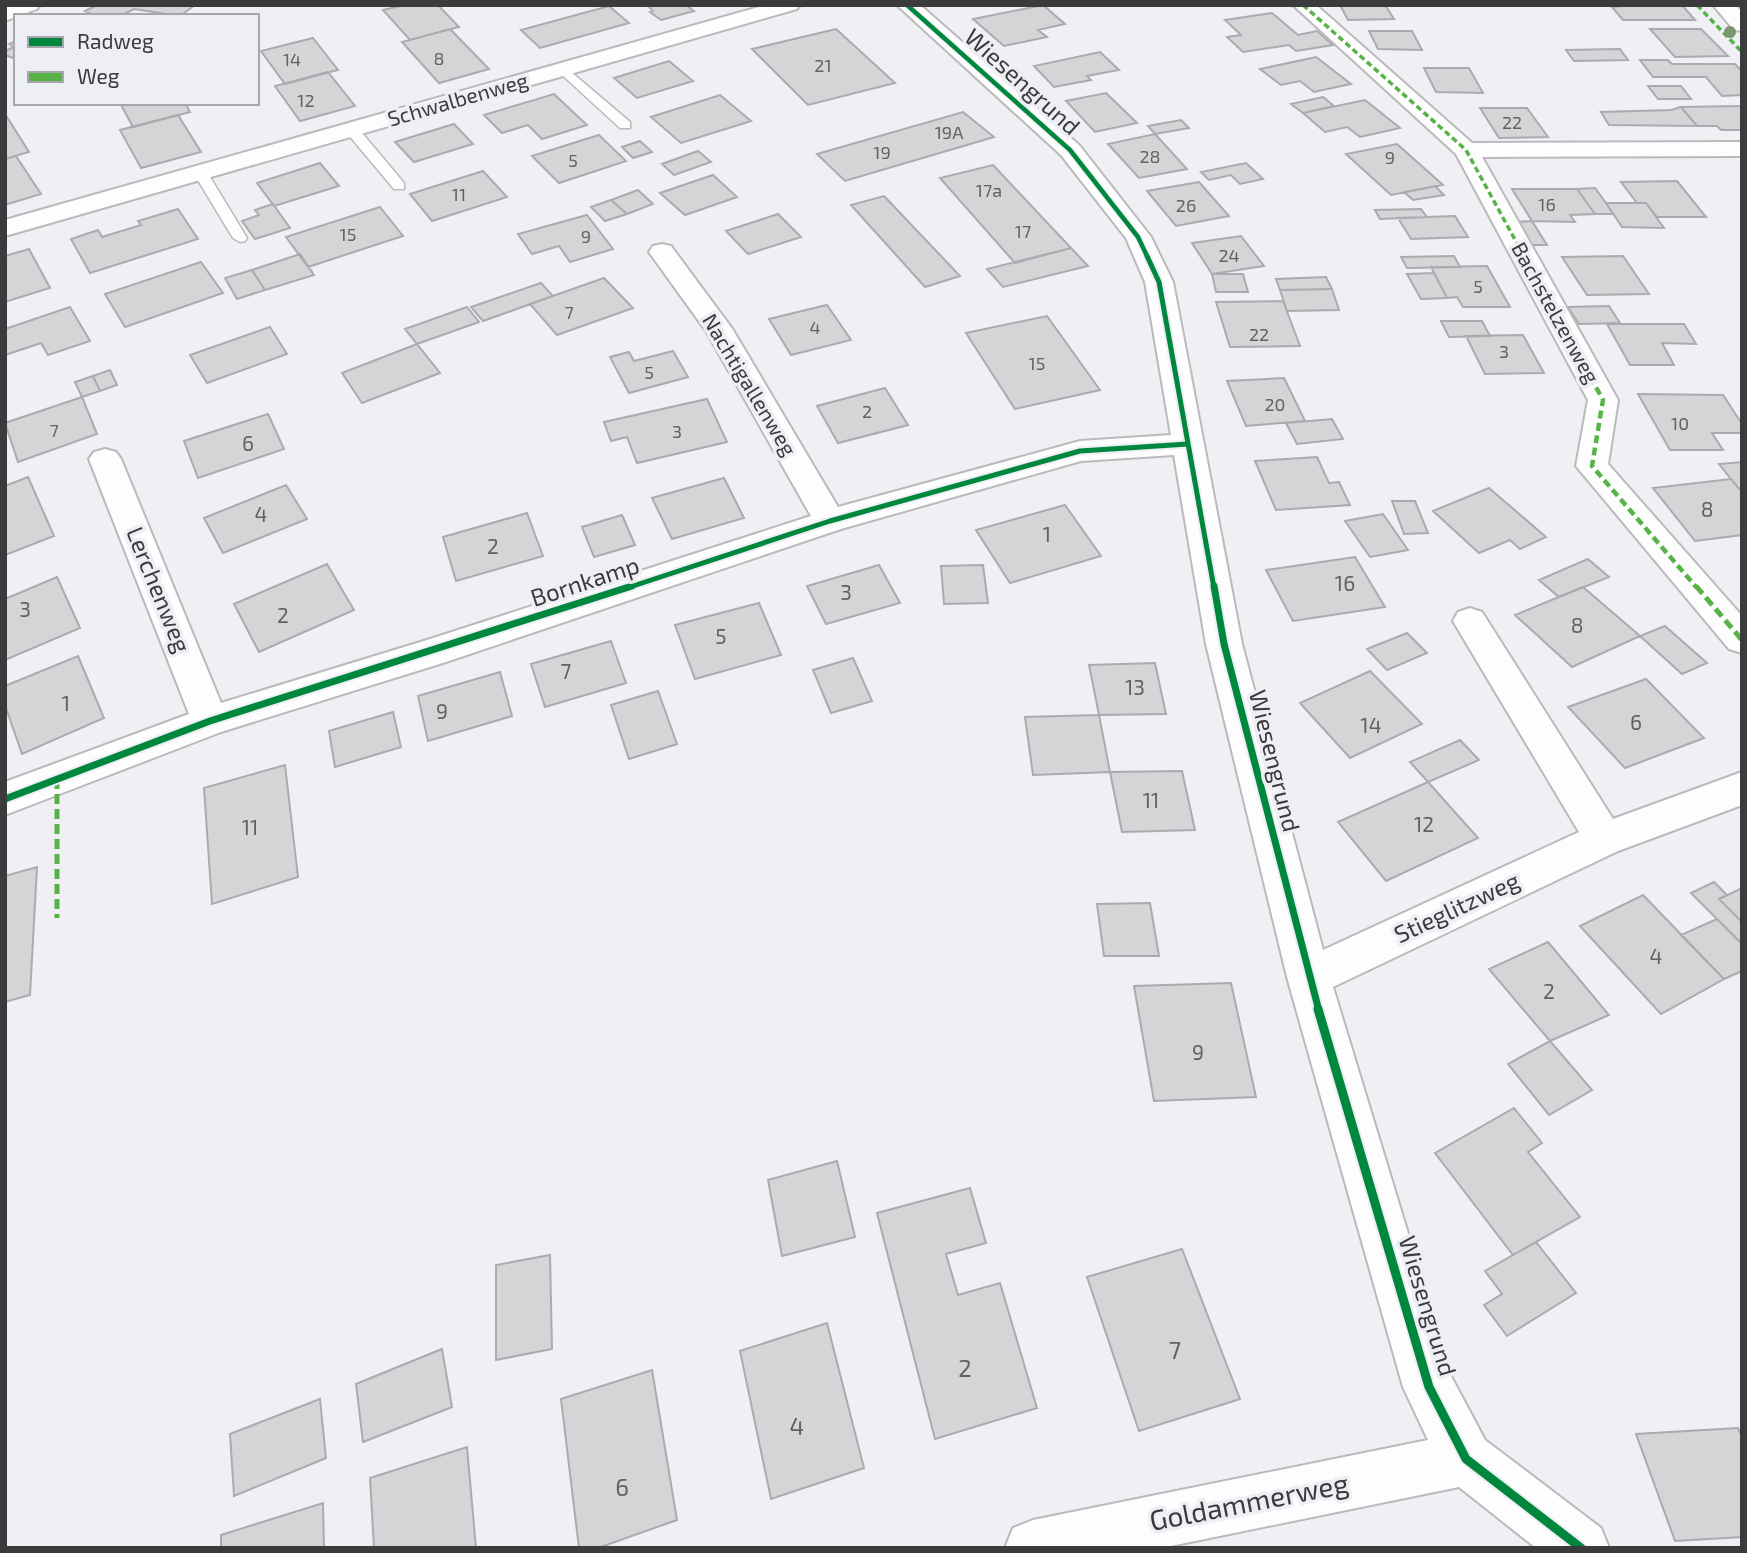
<svg xmlns="http://www.w3.org/2000/svg" width="1747" height="1553" viewBox="0 0 1747 1553" font-family="'Exo 2',sans-serif">
  <style>
    .building { fill: #d5d5d8; stroke: #ababaf; stroke-width: 2 }
    .lines { fill: none; stroke-linecap: round; stroke-linejoin: round }
    .service-casing { stroke: #bababd; stroke-width: 3 }
    .minor-casing { stroke: #bababd; stroke-width: 4 }
    .primary-casing { stroke: #bababd; stroke-width: 4 }
    .service { fill: #fdfdfd; fill-rule: evenodd }
    .minor { fill: #fdfdfd; fill-rule: evenodd }
    .primary { fill: #fdfdfd; fill-rule: evenodd }
    .quiet-far2 { stroke: #57b347; stroke-width: 3.5; stroke-dasharray: 6 3.5; stroke-linecap: butt }
    .quiet-far1 { stroke: #57b347; stroke-width: 4.5; stroke-dasharray: 8 4.5; stroke-linecap: butt }
    .quiet { stroke: #57b347; stroke-width: 5; stroke-dasharray: 10 5; stroke-linecap: butt }
    .cycleway-far3-casing { stroke: #eeeef5; stroke-width: 7 }
    .cycleway-far2-casing { stroke: #eeeef5; stroke-width: 9 }
    .cycleway-far1-casing { stroke: #eeeef5; stroke-width: 11 }
    .cycleway-casing { stroke: #eeeef5; stroke-width: 13 }
    .cycleway-far3 { stroke: #00873e; stroke-width: 4.5 }
    .cycleway-far2 { stroke: #00873e; stroke-width: 5 }
    .cycleway-far1 { stroke: #00873e; stroke-width: 7 }
    .cycleway { stroke: #00873e; stroke-width: 9 }
    .tree { fill: #7c9671 }
    .labels { text-anchor: middle; stroke-width: 7; stroke-linejoin: round; paint-order: stroke }
    .far-number-label { font-size: 18px; fill: #626264 }
    .far-street-label { font-size: 21px; fill: #3b3b3e; stroke: #eeeef5 }
    .number-label { font-size: 21px; fill: #626264 }
    .street-label { font-size: 24px; fill: #3b3b3e; stroke: #eeeef5 }
    .near-number-label { font-size: 24px; fill: #626264 }
    .near-street-label { font-size: 28px; fill: #3b3b3e; stroke: #eeeef5 }
  </style>
  <rect width="100%" height="100%" fill="#efeff4"/>
  <path class="building" d="M97,5H195L180,16L134,9L120,16H95L85,11Z
    M404,5H438L459,27L410,40L383,10Z
    M647,5H686L694,11L661,20L650,12L653,11Z
    M1043,5L1065,24L1038,30L1047,37L1004,46L973,19Z
    M1340,5H1385L1394,19L1348,20Z
    M1638,5H1682L1695,20H1623L1612,7Z
    M609,6L629,23L540,48L521,30Z
    M1272,13L1298,35L1317,31L1333,45L1296,51L1289,45L1243,52L1227,37L1241,35L1225,20Z
    M450,29L489,69L439,83L402,42Z
    M836,29L895,83L808,105L752,49Z
    M1650,29H1701L1728,56L1675,57Z
    M1369,31H1412L1422,50L1378,49Z
    M313,38L338,70L285,84L261,51Z
    M16,41V59L5,55V51L14,47L9,44Z
    M1620,49L1628,60L1574,61L1566,50Z
    M1100,52L1119,70L1087,76L1091,80L1054,87L1034,66Z
    M1316,57L1351,84L1314,92L1300,81L1281,85L1260,69Z
    M1640,60H1668L1672,64H1735L1742,71V95L1722,96L1706,77H1653Z
    M669,61L693,81L637,98L614,78Z
    M1424,68H1469L1483,93L1436,92Z
    M328,72L355,106L300,121L275,86Z
    M1648,86H1681L1691,99H1658Z
    M1106,93L1137,123L1095,132L1066,101Z
    M554,94L587,125L542,139L528,125L502,133L484,115Z
    M720,95L751,121L681,143L651,117Z
    M1323,97L1334,106L1303,113L1291,104Z
    M1365,100L1400,128L1360,137L1347,127L1325,132L1303,113Z
    M120,103H185L190,112L133,127Z
    M1742,106V130H1721L1717,126H1697L1681,107Z
    M1681,107L1697,126L1609,125L1601,112L1671,110Z
    M1480,108H1527L1548,137L1499,138Z
    M963,112L994,137L845,181L817,154Z
    M178,115L201,152L141,168L120,130Z
    M5,117H7L29,152L5,159Z
    M1181,120L1189,128L1155,134L1148,126Z
    M454,124L473,144L414,162L395,142Z
    M1155,134L1187,169L1139,178L1108,144Z
    M599,135L626,161L559,183L532,156Z
    M640,141L652,152L633,158L622,147Z
    M1397,144L1443,185L1391,195L1346,154Z
    M698,151L711,162L674,175L662,164Z
    M16,156L41,194L5,205V159Z
    M320,163L339,186L274,206L257,183Z
    M1246,163L1263,179L1240,184L1231,175L1209,180L1201,172Z
    M993,165L1071,248L1015,263L940,178Z
    M483,171L507,197L432,221L410,194Z
    M713,175L737,197L685,215L660,193Z
    M1677,181L1706,217H1657L1646,203H1637L1621,182Z
    M1199,182L1229,216L1176,226L1147,191Z
    M1435,186L1444,195L1413,200L1404,192Z
    M1595,188L1606,203L1613,214H1595L1577,189Z
    M1512,189H1577L1595,214L1570,215L1575,222L1532,221Z
    M638,190L653,204L627,214L611,200Z
    M884,196L960,276L925,287L851,205Z
    M611,200L627,214L605,221L591,207Z
    M1606,203H1646L1664,228L1622,227Z
    M273,204L290,228L255,239L242,221L259,215L255,210Z
    M380,207L403,236L308,267L286,237Z
    M178,209L198,239L90,273L71,239L98,230L102,237L141,225L138,221Z
    M1421,209L1427,217L1380,219L1375,210Z
    M778,214L801,237L748,254L726,231Z
    M587,215L613,249L570,262L559,246L532,254L518,234Z
    M1455,216L1468,237L1411,239L1398,218Z
    M1532,221L1547,245H1530L1515,222Z
    M1241,236L1264,266L1212,274L1192,243Z
    M1071,248L1088,266L1003,287L987,269Z
    M29,249L50,288L5,302V256Z
    M300,254L314,275L265,290L252,270Z
    M1454,256L1460,267L1407,268L1401,257Z
    M1623,256L1649,294L1587,295L1562,257Z
    M201,262L223,293L125,327L105,294Z
    M1487,266L1510,307H1463L1457,297L1447,298L1431,267Z
    M252,270L265,290L237,299L225,278Z
    M1434,273L1447,298L1421,299L1407,274Z
    M1212,274H1243L1248,292H1216Z
    M1326,277L1332,289L1280,290L1276,279Z
    M604,278L633,308L557,335L530,304Z
    M541,283L553,296L483,321L471,307Z
    M1332,289L1339,310L1287,311L1280,290Z
    M1283,301L1300,346L1230,347L1216,302Z
    M827,305L851,340L791,355L769,319Z
    M1609,306L1620,323L1579,324L1568,307Z
    M70,307L90,341L48,355L41,343L5,355V329Z
    M467,307L479,322L417,344L405,329Z
    M1047,316L1100,390L1015,409L966,333Z
    M1441,321H1482L1490,336L1449,337Z
    M1607,324H1684L1696,344L1662,343L1674,365H1630Z
    M270,327L287,354L207,383L190,355Z
    M1523,335L1544,373L1485,374L1466,336Z
    M417,344L440,373L362,403L342,373Z
    M673,351L688,377L629,393L610,357L629,352L634,361Z
    M110,370L117,385L100,391L93,376Z
    M93,376L100,391L82,397L75,382Z
    M1284,378L1305,421L1246,426L1227,381Z
    M885,388L908,425L838,443L817,406Z
    M1638,394L1723,395L1742,424V433H1712L1723,450H1670Z
    M82,397L97,434L18,462L5,423Z
    M707,399L727,442L637,463L627,437L611,441L604,422Z
    M268,414L284,449L198,478L184,441Z
    M1332,419L1343,439L1297,444L1286,423Z
    M1317,457L1329,483L1339,482L1350,505L1276,510L1255,461Z
    M1742,462V489H1739L1719,464Z
    M28,477L54,536L5,555V486Z
    M724,478L744,518L672,539L652,498Z
    M1731,479L1742,492V535L1695,541L1653,488Z
    M286,485L307,519L223,553L204,518Z
    M1489,488L1546,537L1520,549L1510,540L1479,553L1433,511Z
    M1392,501H1415L1428,533L1404,534Z
    M1065,505L1101,556L1010,583L976,530Z
    M527,513L543,556L456,581L443,537Z
    M1383,514L1408,550L1370,557L1345,521Z
    M622,515L635,545L594,557L582,527Z
    M1355,557L1385,607L1293,621L1266,570Z
    M1588,559L1609,577L1559,597L1539,580Z
    M327,564L354,610L259,652L234,604Z
    M879,565L900,603L826,624L807,586Z
    M983,565L988,603L944,604L941,566Z
    M57,577L80,628L5,660V599Z
    M1583,587L1640,636L1572,667L1515,615Z
    M759,603L781,655L695,679L675,625Z
    M1665,626L1707,663L1682,674L1640,636Z
    M1407,633L1427,653L1387,670L1367,649Z
    M611,641L626,683L545,707L531,664Z
    M78,656L104,718L22,754L5,705V686Z
    M853,658L872,701L831,713L813,670Z
    M1155,663L1166,714L1099,715L1089,665Z
    M1370,671L1422,724L1350,758L1300,703Z
    M500,672L512,716L428,741L418,696Z
    M1646,679L1704,738L1625,768L1568,707Z
    M658,691L677,744L629,759L611,705Z
    M393,712L401,747L335,767L329,731Z
    M1099,715L1110,772L1033,775L1025,717Z
    M1460,740L1479,760L1428,782L1410,762Z
    M285,765L298,877L212,904L204,788Z
    M1182,771L1195,830L1122,832L1110,772Z
    M1428,782L1478,838L1386,881L1338,822Z
    M37,867L30,995L5,1002V876Z
    M1714,882L1727,895L1719,899L1742,922V944L1691,893Z
    M1742,888V922L1719,899Z
    M1643,895L1724,979L1661,1014L1580,926Z
    M1150,903L1159,956H1104L1097,904Z
    M1717,919L1742,944V971L1724,979L1681,935Z
    M1548,942L1609,1015L1550,1041L1489,969Z
    M1231,983L1256,1097L1154,1101L1134,986Z
    M1550,1041L1592,1090L1549,1115L1508,1064Z
    M1514,1108L1542,1143L1528,1152L1580,1217L1513,1255L1435,1153Z
    M837,1161L855,1237L782,1256L768,1180Z
    M970,1188L986,1243L946,1254L958,1295L1000,1283L1037,1408L935,1439L877,1213Z
    M1536,1242L1576,1293L1507,1336L1484,1305L1502,1294L1485,1271Z
    M1182,1249L1240,1399L1139,1431L1087,1277Z
    M550,1255L552,1349L496,1360V1265Z
    M827,1323L864,1468L771,1499L740,1351Z
    M442,1349L452,1407L363,1442L356,1384Z
    M652,1370L677,1520L598,1548H579L561,1399Z
    M320,1399L326,1458L234,1496L230,1434Z
    M1738,1428L1742,1437V1537L1675,1541L1636,1434Z
    M467,1447L476,1548H374L370,1478Z
    M323,1503L324,1548H221V1535Z"/>
  <g class="lines">
    <defs>
      <path id="service" d="M564,66L630,122V128H620L560,73L558,70Z
        M352,126L357,127L404,183V189H394L347,133V127Z
        M200,168L207,172L247,238L245,241L240,242L233,238L193,172Z"/>
      <path id="minor" d="M11,5H40L37,9L5,21V7Z
        M766,5H800L797,9L5,236V220Z
        M897,5H920L1079,145L1151,237L1173,282L1242,644L1323,950L1579,832L1453,621L1458,612L1470,608L1482,612L1613,819L1742,772V805L1618,851L1333,987L1452,1378L1485,1440L1601,1528L1609,1548H1536L1459,1487L1161,1548H1005L1013,1528L1033,1520L1428,1440L1403,1387L1287,977L1206,644L1174,455L1081,461L841,529L446,662L221,732L5,815V782L189,714L89,459L94,452L105,449L116,452L121,459L221,703L427,640L811,516L706,331L649,252L653,246L662,244L671,246L733,330L838,507L1080,441L1171,435L1145,282L1126,238L1061,155Z
        M1293,5H1316L1472,143L1742,142V156L1482,157L1618,400L1608,464L1742,616V653L1729,649L1576,466L1588,400L1456,154Z"/>
      <path id="primary" d="M1713,5H1735L1742,12V31L1734,30Z"/>
    </defs>
    <use href="#service" class="service-casing"/>
    <use href="#minor" class="minor-casing"/>
    <use href="#primary" class="primary-casing"/>
    <use href="#service" class="service"/>
    <use href="#minor" class="minor"/>
    <use href="#primary" class="primary"/>
    <path class="quiet-far2" d="M1303,5L1466,150L1525,258
      M1697,5L1742,52"/>
    <path class="quiet-far1" d="M1524,256L1603,400L1592,466L1697,588"/>
    <path class="quiet" d="M1696,586L1742,640
      M57,779V918"/>
    <defs>
      <path id="cycleway-far3" d="M907,5L1070,150L1138,237L1148,258"/>
      <path id="cycleway-far2" d="M1147,256L1159,282L1214,588
        M627,588L830,521L1080,451L1188,444"/>
      <path id="cycleway-far1" d="M1214,586L1224,644L1319,1011
        M5,799L210,721L632,586"/>
      <path id="cycleway" d="M1318,1009L1429,1387L1466,1459L1581,1548"/>
    </defs>
    <use href="#cycleway-far3" class="cycleway-far3-casing"/>
    <use href="#cycleway-far2" class="cycleway-far2-casing"/>
    <use href="#cycleway-far1" class="cycleway-far1-casing"/>
    <use href="#cycleway" class="cycleway-casing"/>
    <use href="#cycleway-far3" class="cycleway-far3"/>
    <use href="#cycleway-far2" class="cycleway-far2"/>
    <use href="#cycleway-far1" class="cycleway-far1"/>
    <use href="#cycleway" class="cycleway"/>
  </g>
  <circle class="tree" cx="1730" cy="32" r="6"/>
  <g class="labels">
    <g class="far-number-label">
      <text x="439" y="65">8</text>
      <text x="292" y="66">14</text>
      <text x="823" y="72">21</text>
      <text x="306" y="107">12</text>
      <text x="1512" y="129">22</text>
      <text x="949" y="139">19A</text>
      <text x="882" y="159">19</text>
      <text x="1150" y="163">28</text>
      <text x="1390" y="164">9</text>
      <text x="573" y="167">5</text>
      <text x="989" y="197">17a</text>
      <text x="459" y="201">11</text>
      <text x="1547" y="211">16</text>
      <text x="1186" y="212">26</text>
      <text x="1023" y="238">17</text>
      <text x="348" y="241">15</text>
      <text x="586" y="243">9</text>
      <text x="1229" y="262">24</text>
      <text x="1478" y="293">5</text>
      <text x="569" y="319">7</text>
      <text x="815" y="334">4</text>
      <text x="1259" y="341">22</text>
      <text x="1504" y="358">3</text>
      <text x="1037" y="370">15</text>
      <text x="649" y="379">5</text>
      <text x="1275" y="411">20</text>
      <text x="867" y="418">2</text>
      <text x="1680" y="430">10</text>
      <text x="54" y="437">7</text>
      <text x="677" y="438">3</text>
    </g>
    <g class="far-street-label">
      <text transform="translate(458 100) rotate(-16)" y="7">Schwalbenweg</text>
      <text transform="translate(1555 313) rotate(61)" y="7">Bachstelzenweg</text>
      <text transform="translate(749 385) rotate(59)" y="7">Nachtigallenweg</text>
    </g>
    <g class="number-label">
      <text x="248" y="451">6</text>
      <text x="1707" y="517">8</text>
      <text x="261" y="522">4</text>
      <text x="1047" y="542">1</text>
      <text x="493" y="554">2</text>
      <text x="1345" y="591">16</text>
      <text x="846" y="600">3</text>
      <text x="25" y="617">3</text>
      <text x="283" y="623">2</text>
      <text x="1577" y="633">8</text>
      <text x="721" y="644">5</text>
      <text x="566" y="679">7</text>
      <text x="1135" y="695">13</text>
      <text x="66" y="711">1</text>
      <text x="442" y="719">9</text>
      <text x="1636" y="730">6</text>
      <text x="1371" y="733">14</text>
      <text x="1151" y="808">11</text>
      <text x="1424" y="832">12</text>
      <text x="250" y="835">11</text>
      <text x="1656" y="964">4</text>
      <text x="1549" y="999">2</text>
      <text x="1198" y="1060">9</text>
    </g>
    <g class="street-label">
      <text transform="translate(1022 82) rotate(42)" y="8">Wiesengrund</text>
      <text transform="translate(585 582) rotate(-18)" y="8">Bornkamp</text>
      <text transform="translate(158 590) rotate(68)" y="8">Lerchenweg</text>
      <text transform="translate(1274 761) rotate(76)" y="8">Wiesengrund</text>
      <text transform="translate(1457 908) rotate(-25)" y="8">Stieglitzweg</text>
      <text transform="translate(1427 1306) rotate(73)" y="8">Wiesengrund</text>
    </g>
    <g class="near-number-label">
      <text x="1175" y="1359">7</text>
      <text x="965" y="1377">2</text>
      <text x="797" y="1435">4</text>
      <text x="622" y="1496">6</text>
    </g>
    <g class="near-street-label">
      <text transform="translate(1249 1502) rotate(-11)" y="10">Goldammerweg</text>
    </g>
  </g>
  <rect width="1747" height="1553" fill="none" stroke="#3b3b3e" stroke-width="14"/>
  <rect x="14" y="14" width="245" height="91" fill="#eeeef5" stroke="#a6a6ac" stroke-width="2"/>
  <rect x="28" y="37" width="35" height="10" fill="#00873e" stroke="#a6a6ac" stroke-width="2"/>
  <text x="77" y="49" font-size="21" fill="#3b3b3e">Radweg</text>
  <rect x="28" y="72" width="35" height="10" fill="#57b347" stroke="#a6a6ac" stroke-width="2"/>
  <text x="77" y="84" font-size="21" fill="#3b3b3e">Weg</text>
</svg>
